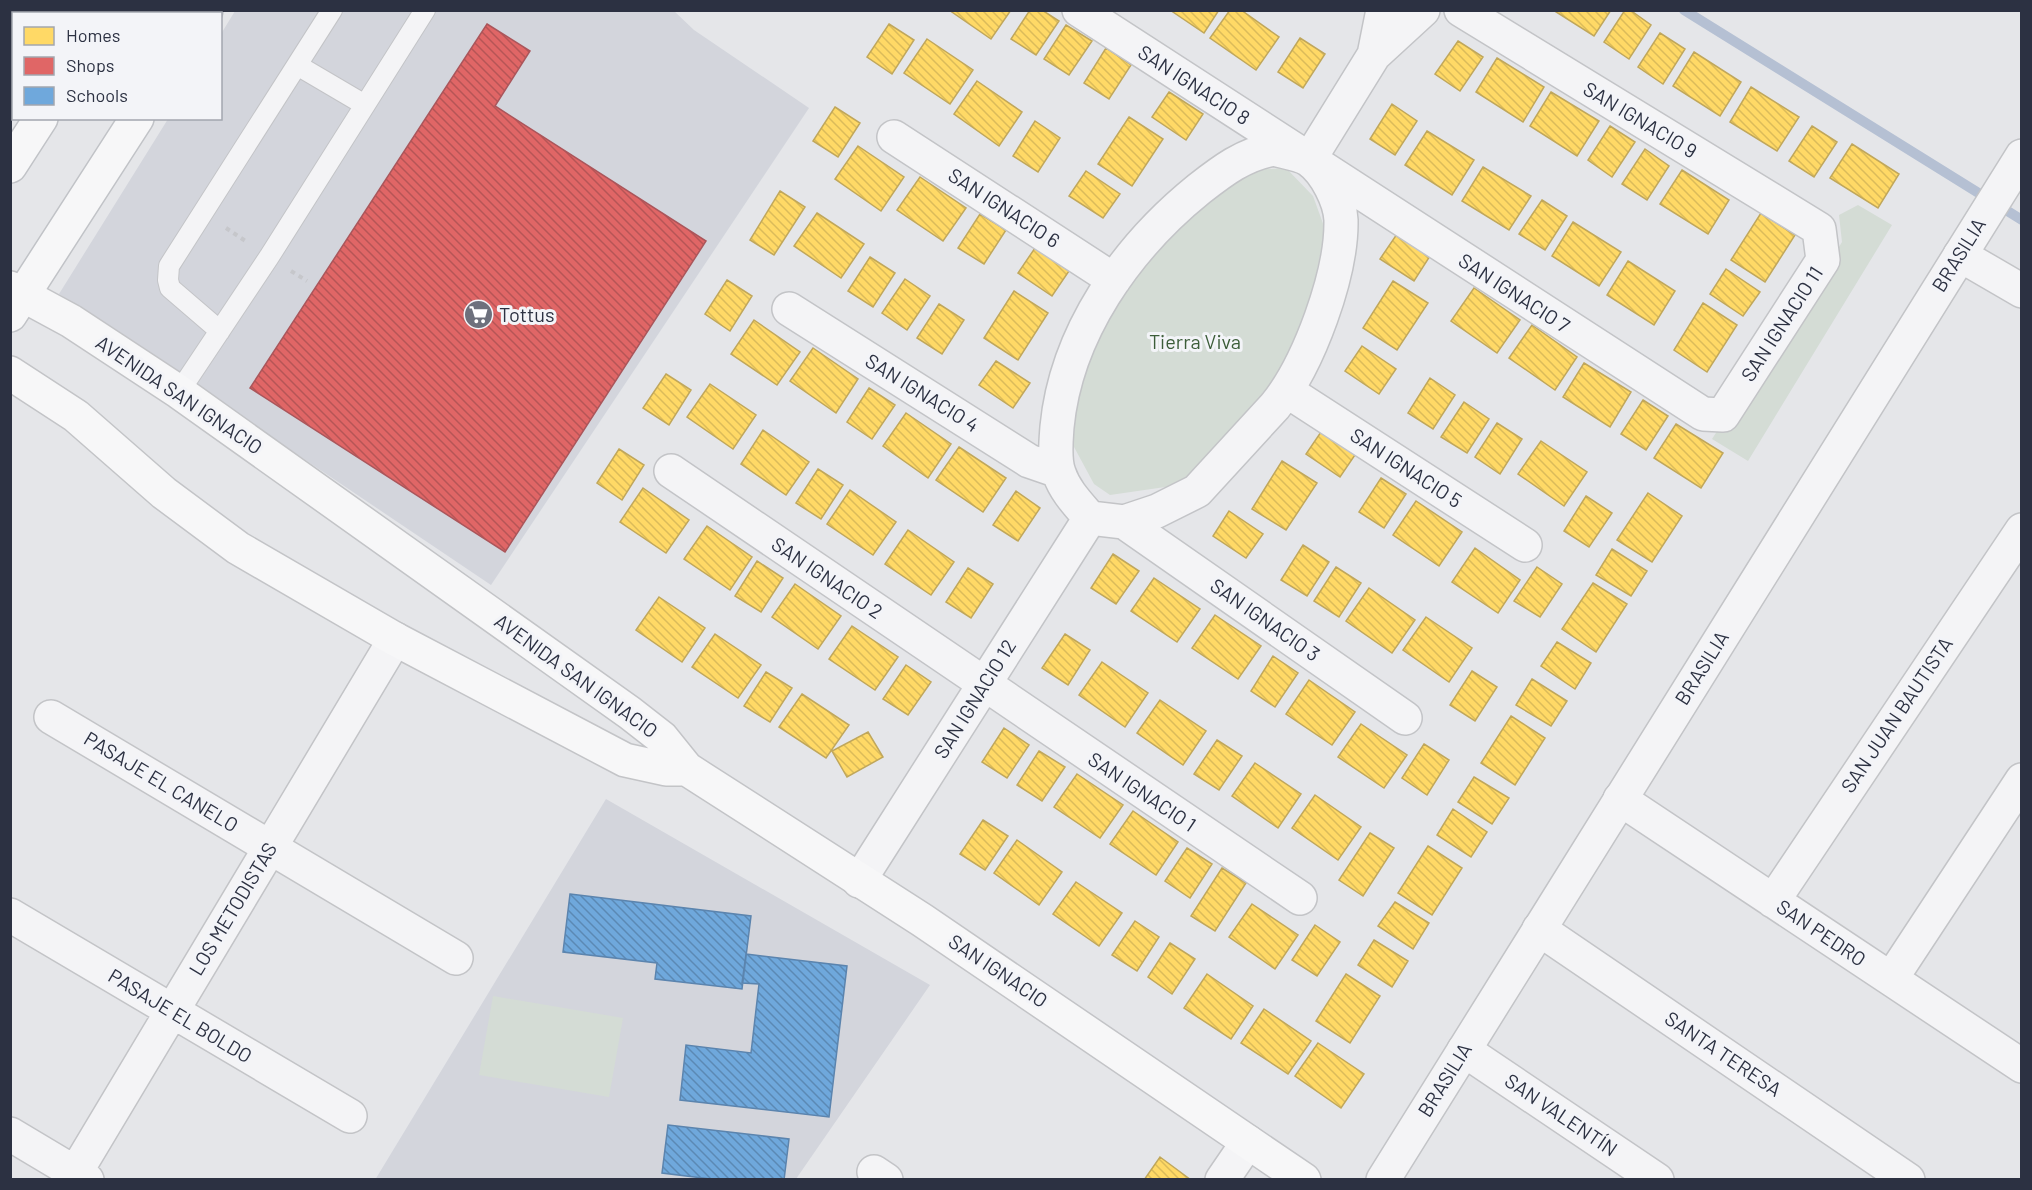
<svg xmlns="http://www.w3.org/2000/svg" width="2032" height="1190" viewBox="0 0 2032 1190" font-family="Barlow,sans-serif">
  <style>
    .built { fill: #d3d5dc }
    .park { fill: #d4dcd5 }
    .homes { fill: url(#homes-back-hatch); stroke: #c0a75b; stroke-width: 1.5 }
    .shops { fill: url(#shops-back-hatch); stroke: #aa565b; stroke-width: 1.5 }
    .schools { fill: url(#schools-back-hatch); stroke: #5b84ae; stroke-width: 1.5 }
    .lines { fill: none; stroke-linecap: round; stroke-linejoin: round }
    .stream { stroke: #b5c0d3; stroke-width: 10 }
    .service-casing { stroke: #c3c4c7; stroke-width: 22 }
    .minor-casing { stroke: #c3c4c7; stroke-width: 36 }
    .tertiary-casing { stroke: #c3c4c7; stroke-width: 36 }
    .secondary-casing { stroke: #c3c4c7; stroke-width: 36 }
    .primary-casing { stroke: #c1c3c7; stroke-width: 36 }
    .path { stroke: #c6c7cb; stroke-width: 4; stroke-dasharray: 4.5 4.5; stroke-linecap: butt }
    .service { stroke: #f4f4f6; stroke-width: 20 }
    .minor { stroke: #f4f4f6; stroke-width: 33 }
    .tertiary { stroke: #f4f4f6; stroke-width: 33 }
    .secondary { stroke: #f7f7f8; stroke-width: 33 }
    .primary { stroke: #f7f7f8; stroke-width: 33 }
    .labels { text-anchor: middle; stroke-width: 6; stroke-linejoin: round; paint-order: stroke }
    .street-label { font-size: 20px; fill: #2c3142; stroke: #f3f4f8 }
    .poi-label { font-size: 20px; fill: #2c3142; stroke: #f3f4f8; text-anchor: start }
    .park-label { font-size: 20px; fill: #3c5d39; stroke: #f3f4f8 }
  </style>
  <defs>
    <pattern id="homes-back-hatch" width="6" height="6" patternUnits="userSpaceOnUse" patternTransform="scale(1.5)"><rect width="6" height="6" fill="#ffd966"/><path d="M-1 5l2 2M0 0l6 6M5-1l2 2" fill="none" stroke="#dbbb5a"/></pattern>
    <pattern id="shops-back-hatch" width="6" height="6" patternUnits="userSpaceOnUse" patternTransform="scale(1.5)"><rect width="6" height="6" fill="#e06666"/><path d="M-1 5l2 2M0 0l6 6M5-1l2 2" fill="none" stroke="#b65556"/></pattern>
    <pattern id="schools-back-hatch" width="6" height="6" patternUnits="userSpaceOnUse" patternTransform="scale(1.5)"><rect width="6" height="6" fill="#6fa8dc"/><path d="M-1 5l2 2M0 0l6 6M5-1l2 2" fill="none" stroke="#5b89b4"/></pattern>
  </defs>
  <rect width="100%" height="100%" fill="#e5e6e9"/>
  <path class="built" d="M235,11H674L694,30L809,108L491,585L59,294L168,119L220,118L221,34Z
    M606,799L930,985L796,1179L375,1180Z"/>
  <path class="park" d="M1286,168L1313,196L1325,229L1313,292L1279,376L1250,416L1179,485L1110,495L1094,484L1067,434L1079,375L1117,299L1171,231L1228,185L1253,170Z
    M1858,205L1892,225L1748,461L1712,439L1723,422L1736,416L1842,242L1839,215Z
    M493,996L623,1018L609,1097L479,1075Z"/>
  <path class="homes" d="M949,10H1011L991,39Z
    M1030,10H1042L1059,21L1036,55L1011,39Z
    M1170,10H1219L1204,33Z
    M1230,10H1241L1279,37L1256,70L1210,38Z
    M1553,10H1611L1594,36Z
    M1625,10H1630L1651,25L1629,59L1604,42Z
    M889,24L914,40L892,74L867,57Z
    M1066,25L1092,41L1069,75L1044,59Z
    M1660,33L1685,49L1663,84L1638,67Z
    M1300,38L1325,54L1303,88L1278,72Z
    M927,39L973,70L950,104L904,73Z
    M1458,41L1483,57L1460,91L1435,74Z
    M1106,48L1131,65L1109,99L1084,83Z
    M1694,52L1741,82L1720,116L1673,86Z
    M1497,58L1544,87L1523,122L1476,92Z
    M977,81L1022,112L999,146L954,114Z
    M1751,87L1799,117L1777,151L1730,122Z
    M1169,92L1203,114L1186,140L1152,117Z
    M1551,92L1599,121L1577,156L1530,126Z
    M1392,104L1417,121L1395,155L1370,139Z
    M835,107L860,123L838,157L813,141Z
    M1129,117L1163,139L1132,186L1098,164Z
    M1035,121L1060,138L1038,172L1013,156Z
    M1610,126L1635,142L1612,177L1588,160Z
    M1812,126L1837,142L1814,177L1789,161Z
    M1427,131L1474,160L1452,195L1405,165Z
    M1852,144L1899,174L1878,208L1830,178Z
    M858,146L904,177L881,211L835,179Z
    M1645,149L1669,166L1647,200L1622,184Z
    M1483,167L1531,196L1509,230L1462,201Z
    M1682,170L1729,200L1708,234L1660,204Z
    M1086,171L1120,194L1103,218L1069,196Z
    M920,177L966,208L943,241L897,210Z
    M780,191L805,207L774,255L750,240Z
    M1542,200L1567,216L1545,250L1519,234Z
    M817,213L864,244L841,278L794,246Z
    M1761,213L1795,235L1765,282L1731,260Z
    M980,214L1006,230L984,264L958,248Z
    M1573,222L1621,252L1599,286L1552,256Z
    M1397,234L1430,256L1414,281L1380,259Z
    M1035,248L1069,271L1052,296L1018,273Z
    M870,257L895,273L873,307L848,291Z
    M1628,261L1675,291L1654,325L1607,295Z
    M1726,269L1760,292L1743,316L1710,294Z
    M905,279L930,296L907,330L882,313Z
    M727,280L752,296L730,331L705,314Z
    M1393,281L1428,303L1397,350L1363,328Z
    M1474,288L1520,320L1497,353L1451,321Z
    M1014,291L1048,313L1018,360L984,338Z
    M1703,303L1737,325L1707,372L1674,350Z
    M939,304L964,320L942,354L917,338Z
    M754,320L800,352L777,385L731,354Z
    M1532,325L1577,357L1555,390L1509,358Z
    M1362,346L1396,369L1379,394L1345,371Z
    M813,348L858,379L836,413L790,381Z
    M996,361L1030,383L1013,408L979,385Z
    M1584,363L1631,392L1610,427L1563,397Z
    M666,374L691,390L669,425L643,408Z
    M1430,378L1455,395L1433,429L1408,413Z
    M710,384L756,415L733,449L687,417Z
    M869,388L895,405L872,439L847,422Z
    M1643,400L1668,416L1646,450L1621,434Z
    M1464,402L1489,419L1467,453L1441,437Z
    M906,413L951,444L928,478L883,446Z
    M1497,423L1522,439L1500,474L1475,457Z
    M1676,424L1723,453L1701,488L1654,458Z
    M1323,429L1357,452L1340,477L1306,454Z
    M763,430L809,462L786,495L741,464Z
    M1541,441L1587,472L1564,506L1518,474Z
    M959,447L1006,478L983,512L936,480Z
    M619,449L644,465L622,500L597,483Z
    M1282,461L1317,483L1286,530L1252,509Z
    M818,469L843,485L821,519L796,503Z
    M1381,478L1406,494L1384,528L1359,512Z
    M643,488L689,520L666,553L620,522Z
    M850,490L896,522L873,555L827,524Z
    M1016,491L1040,508L1018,541L993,525Z
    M1648,493L1682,516L1652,562L1617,540Z
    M1586,496L1612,513L1589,547L1564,531Z
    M1416,501L1462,532L1439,566L1393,535Z
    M1229,511L1263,534L1246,558L1213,536Z
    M707,526L752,557L730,590L684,559Z
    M908,530L954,562L931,595L885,564Z
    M1303,545L1329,562L1307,596L1281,580Z
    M1475,548L1520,580L1498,613L1452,582Z
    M1612,549L1647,571L1631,596L1596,575Z
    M1113,554L1139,571L1116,604L1091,588Z
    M757,561L783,578L761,612L735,596Z
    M1336,567L1361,583L1339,617L1314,601Z
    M1537,567L1562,584L1540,617L1514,601Z
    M968,568L993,584L971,618L946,602Z
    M1154,578L1200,609L1177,642L1131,611Z
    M1593,583L1627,604L1596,652L1562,629Z
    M795,584L841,616L818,649L772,617Z
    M1369,588L1415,620L1392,653L1346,621Z
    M659,597L705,628L682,662L636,630Z
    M1215,615L1261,646L1238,679L1192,648Z
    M1426,617L1472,648L1449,682L1403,650Z
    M852,626L898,657L875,690L829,659Z
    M715,634L761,665L738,698L692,667Z
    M1065,634L1090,650L1068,685L1042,668Z
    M1557,642L1591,663L1575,689L1541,666Z
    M1273,656L1298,673L1275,707L1251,691Z
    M1102,662L1148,693L1125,727L1079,695Z
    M906,665L931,682L908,715L883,699Z
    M1472,671L1497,687L1475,721L1450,705Z
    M766,672L792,688L770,722L744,706Z
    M1532,679L1567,701L1551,726L1516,705Z
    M1309,680L1355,712L1332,745L1286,714Z
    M802,694L849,725L826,758L779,727Z
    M1160,700L1206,731L1183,765L1137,733Z
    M1511,716L1545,738L1515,785L1481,763Z
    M1361,724L1407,755L1384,788L1338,757Z
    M1004,728L1029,745L1007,778L982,762Z
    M868,732L883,757L847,777L832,751Z
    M1217,740L1242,756L1219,790L1194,774Z
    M1424,744L1449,760L1427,795L1402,778Z
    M1039,751L1065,767L1042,801L1017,785Z
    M1255,763L1301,794L1278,828L1232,796Z
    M1077,774L1123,805L1100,838L1054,807Z
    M1474,777L1509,798L1492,824L1458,802Z
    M1315,795L1361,827L1338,860L1292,828Z
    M1453,809L1487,832L1471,857L1437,835Z
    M1133,811L1178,842L1156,875L1110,844Z
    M983,820L1008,836L985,870L960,854Z
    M1370,833L1394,848L1363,896L1339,880Z
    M1017,840L1062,872L1039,905L994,873Z
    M1428,846L1462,868L1432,915L1398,893Z
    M1187,848L1212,864L1190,898L1165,881Z
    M1222,868L1246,883L1215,931L1191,916Z
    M1076,882L1122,913L1099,946L1053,914Z
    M1395,902L1429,923L1413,949L1378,926Z
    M1252,904L1298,935L1275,969L1229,937Z
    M1135,921L1159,937L1137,971L1112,955Z
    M1315,925L1340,942L1317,976L1292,960Z
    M1374,940L1408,961L1392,987L1358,965Z
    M1170,943L1195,959L1172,994L1148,977Z
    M1207,974L1253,1006L1231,1039L1184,1008Z
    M1346,974L1380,996L1350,1043L1316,1021Z
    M1264,1009L1311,1041L1288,1074L1241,1043Z
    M1318,1043L1364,1074L1341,1108L1295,1076Z
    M1160,1157L1191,1180H1144Z"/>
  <path class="shops" d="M487,24L530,51L495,106L706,241L505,552L250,388Z"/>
  <path class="schools" d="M570,894L751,916L742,989L655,979L657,963L563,952Z
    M746,954L847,966L829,1117L680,1100L686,1045L751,1053L759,984L742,983Z
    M668,1125L789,1139L784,1180H719L662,1173Z"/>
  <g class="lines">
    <path class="stream" d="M1684,10L2022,220"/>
    <defs>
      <path id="service" d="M297,65L365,105
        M220,331L170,288L168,280L169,266L332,10
        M179,392L269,257L425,10"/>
      <path id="minor" d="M1079,10L1703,414L1723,415L1823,260L1819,229L1461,10
        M1374,55L1383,10
        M894,137L1114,280
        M1274,149C1284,152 1300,154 1309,160C1326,172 1340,201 1341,220C1342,274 1309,364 1275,406L1197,491L1157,511L1124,522L1090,518C1078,504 1065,491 1059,473C1054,460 1056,441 1057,427C1066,333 1126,248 1199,189C1222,171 1244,154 1274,149Z
        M1309,160L1374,55L1423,10
        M1960,255L2022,291
        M789,309L1029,461L1058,471
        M1287,391L1525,545
        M671,471L1300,898
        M1124,522L1405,718
        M51,717L456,958
        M1620,799L2022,1066
        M859,881L1090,518
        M1773,901L2022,530
        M10,915L350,1116
        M1539,929L1908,1180
        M1891,979L2022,780
        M1464,1050L1657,1180
        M10,1134L87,1180
        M874,1172L886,1180
        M71,1180L395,639
        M1222,1180L1248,1142"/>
      <path id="tertiary" d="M1383,1180L2022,156"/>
      <path id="secondary" d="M10,288L71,321L179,392L630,713L662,738L687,769L922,920L1304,1180
        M10,373L76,416L164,493L238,548L395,639L625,760L666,769H687"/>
      <path id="primary" d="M108,14L110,10
        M204,14L206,10
        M10,166L41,118
        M10,315L137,118"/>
    </defs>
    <use href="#service" class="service-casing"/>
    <use href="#minor" class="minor-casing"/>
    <use href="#tertiary" class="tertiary-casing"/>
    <use href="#secondary" class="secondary-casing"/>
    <use href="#primary" class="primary-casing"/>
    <path class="path" d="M226,228L247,242
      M291,271L307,281"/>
    <use href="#service" class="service"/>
    <use href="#minor" class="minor"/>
    <use href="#tertiary" class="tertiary"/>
    <use href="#secondary" class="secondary"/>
    <use href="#primary" class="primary"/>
  </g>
  <defs>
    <symbol id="supermarket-disc" viewBox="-11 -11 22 22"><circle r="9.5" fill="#6d707c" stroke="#f3f4f8"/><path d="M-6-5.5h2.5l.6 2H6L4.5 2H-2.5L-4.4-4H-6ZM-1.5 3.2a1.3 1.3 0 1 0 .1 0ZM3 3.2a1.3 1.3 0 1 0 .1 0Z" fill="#fff"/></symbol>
  </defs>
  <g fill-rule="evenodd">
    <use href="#supermarket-disc" x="462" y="298" width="33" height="33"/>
  </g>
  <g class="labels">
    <g class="street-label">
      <text transform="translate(1194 85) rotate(33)" y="7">SAN IGNACIO 8</text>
      <text transform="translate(1640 120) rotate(31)" y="7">SAN IGNACIO 9</text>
      <text transform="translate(1004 208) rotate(33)" y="7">SAN IGNACIO 6</text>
      <text transform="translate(1959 255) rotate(-58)" y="7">BRASILIA</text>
      <text transform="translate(1514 293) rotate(33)" y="7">SAN IGNACIO 7</text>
      <text transform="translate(1782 324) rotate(-57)" y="7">SAN IGNACIO 11</text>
      <text transform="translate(922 393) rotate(32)" y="7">SAN IGNACIO 4</text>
      <text transform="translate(179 395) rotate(34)" y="7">AVENIDA SAN IGNACIO</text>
      <text transform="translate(1406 468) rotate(33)" y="7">SAN IGNACIO 5</text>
      <text transform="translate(827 578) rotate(34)" y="7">SAN IGNACIO 2</text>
      <text transform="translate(1265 620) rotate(35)" y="7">SAN IGNACIO 3</text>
      <text transform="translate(1702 668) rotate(-58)" y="7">BRASILIA</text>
      <text transform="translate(576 676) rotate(36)" y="7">AVENIDA SAN IGNACIO</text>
      <text transform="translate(975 699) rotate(-58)" y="7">SAN IGNACIO 12</text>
      <text transform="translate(1897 715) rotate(-56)" y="7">SAN JUAN BAUTISTA</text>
      <text transform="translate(161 782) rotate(31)" y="7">PASAJE EL CANELO</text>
      <text transform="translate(1142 792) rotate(34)" y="7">SAN IGNACIO 1</text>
      <text transform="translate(233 909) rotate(-59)" y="7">LOS METODISTAS</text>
      <text transform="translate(1821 933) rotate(34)" y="7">SAN PEDRO</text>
      <text transform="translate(998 971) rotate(34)" y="7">SAN IGNACIO</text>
      <text transform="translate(180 1016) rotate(31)" y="7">PASAJE EL BOLDO</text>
      <text transform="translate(1723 1054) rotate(34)" y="7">SANTA TERESA</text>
      <text transform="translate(1445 1080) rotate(-58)" y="7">BRASILIA</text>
      <text transform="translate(1561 1115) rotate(34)" y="7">SAN VALENTÍN</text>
    </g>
    <g class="poi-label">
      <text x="499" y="322">Tottus</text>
    </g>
    <g class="park-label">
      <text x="1195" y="349">Tierra Viva</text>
    </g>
  </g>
  <rect width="2032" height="1190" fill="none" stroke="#2c3142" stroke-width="24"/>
  <rect x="12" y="12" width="210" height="108" fill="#f3f4f8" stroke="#a3a6af" stroke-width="1.5"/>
  <rect x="24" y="27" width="30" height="18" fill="#ffd966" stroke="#a3a6af" stroke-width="1.5"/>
  <text x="66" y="42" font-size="18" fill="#2c3142">Homes</text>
  <rect x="24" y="57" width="30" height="18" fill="#e06666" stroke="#a3a6af" stroke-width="1.5"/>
  <text x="66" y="72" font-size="18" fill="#2c3142">Shops</text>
  <rect x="24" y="87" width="30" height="18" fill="#6fa8dc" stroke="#a3a6af" stroke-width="1.5"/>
  <text x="66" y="102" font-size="18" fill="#2c3142">Schools</text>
</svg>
